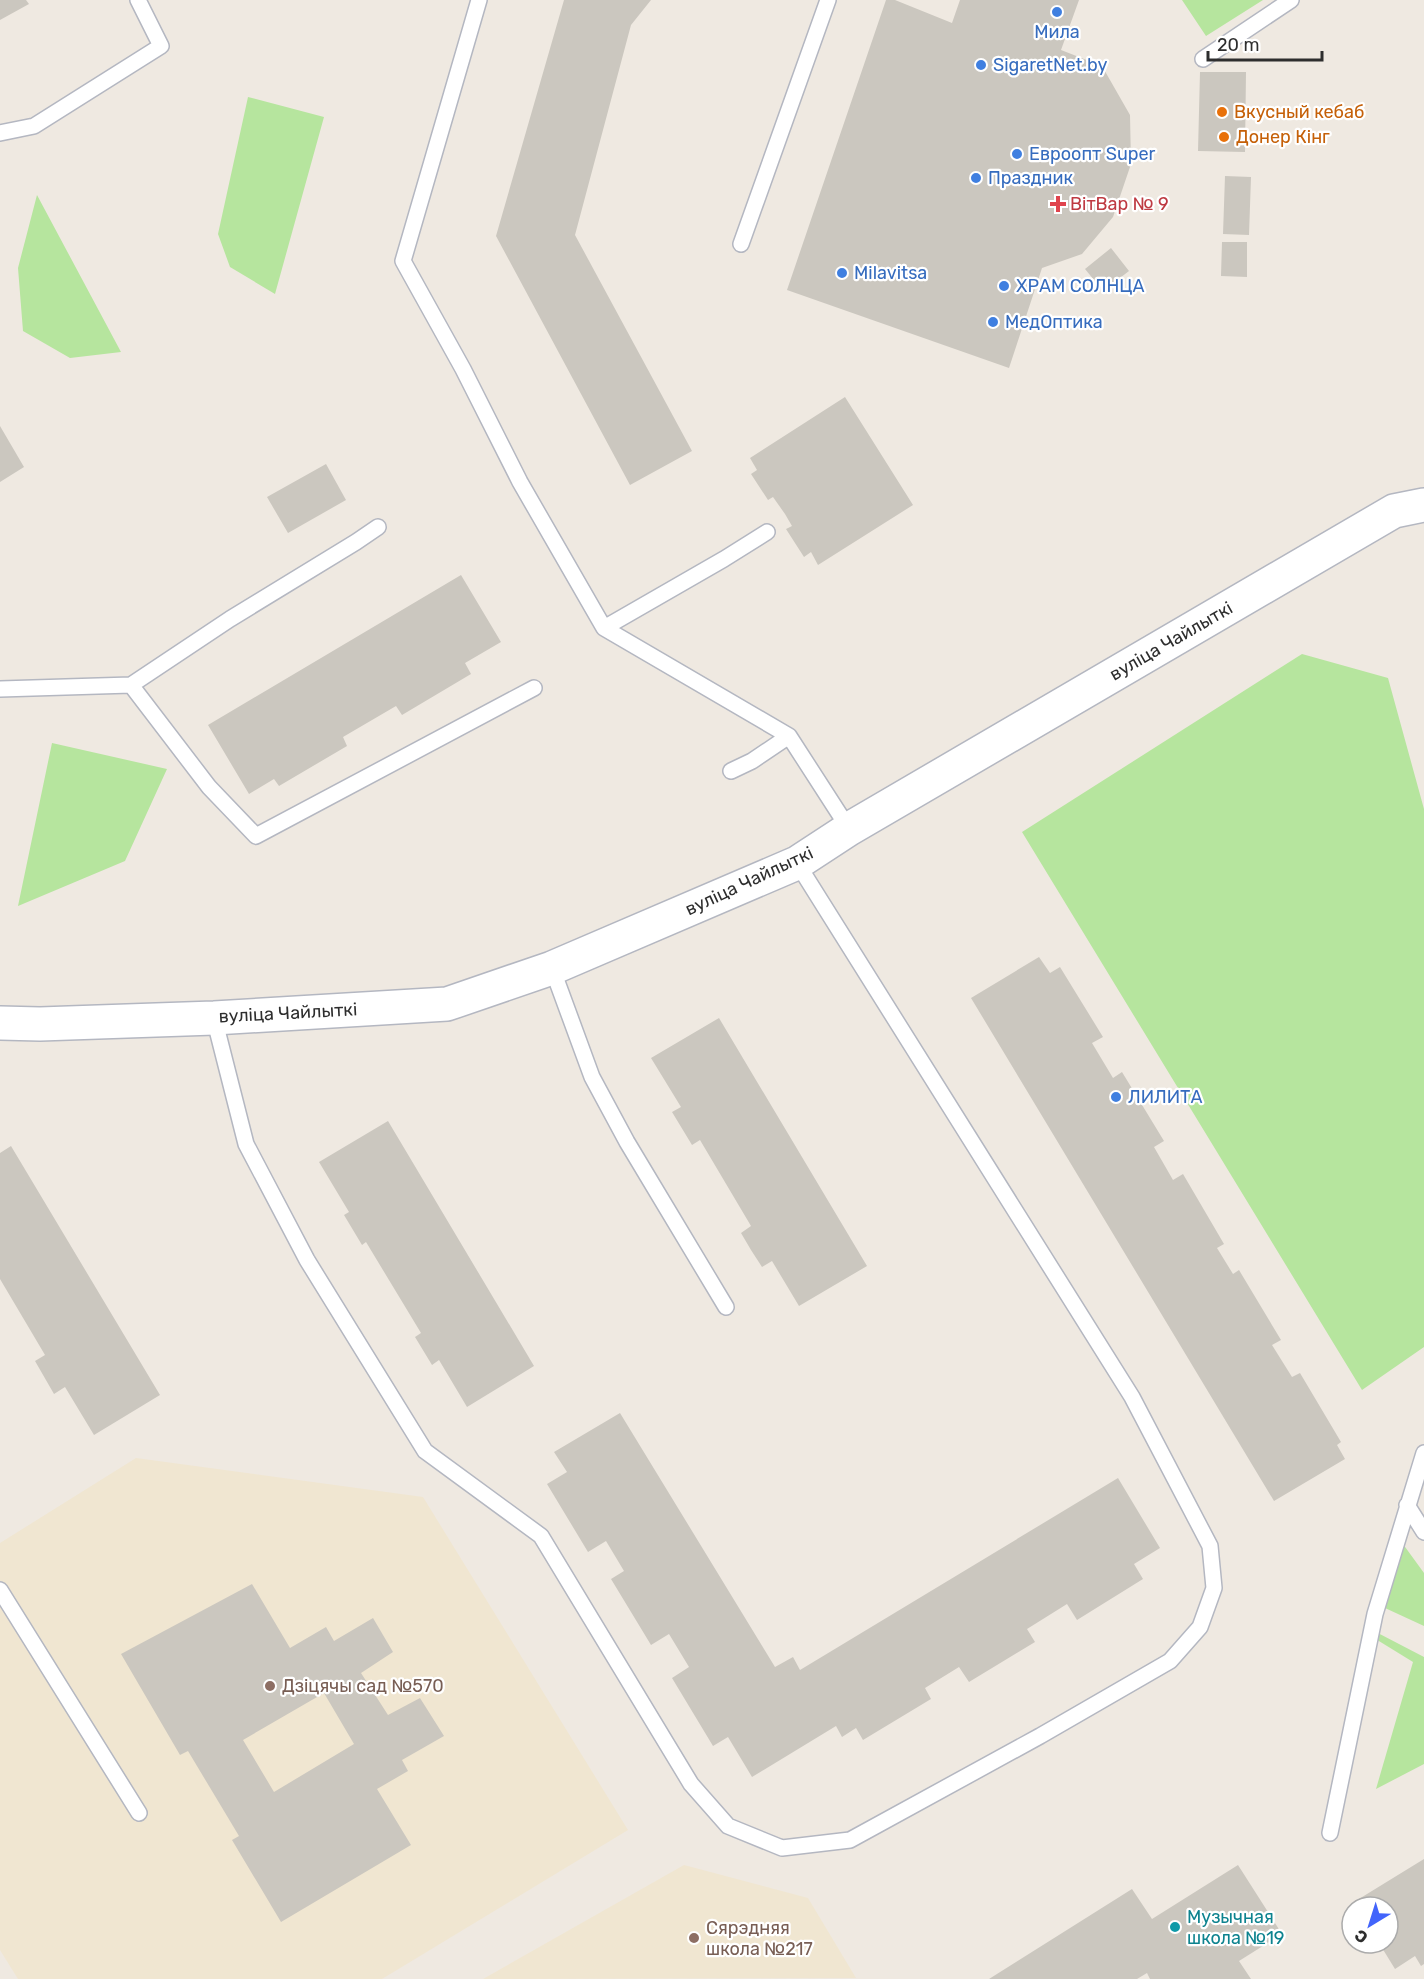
<svg xmlns="http://www.w3.org/2000/svg" width="1424" height="1979" viewBox="0 0 1424 1979" font-family="Rubik,sans-serif">
  <style>
    .education { fill: #f0e6d1 }
    .green { fill: #b6e59e }
    .building { fill: #cbc7bf; fill-rule: evenodd }
    .lines { fill: none; stroke-linecap: round; stroke-linejoin: round }
    .service-casing { stroke: #b4b7c1; stroke-width: 18 }
    .tertiary-casing { stroke: #b4b7c1; stroke-width: 36 }
    .service { stroke: #fff; stroke-width: 15 }
    .tertiary { stroke: #fff; stroke-width: 33 }
    .shop-dot { fill: #3f7fe0; stroke: #fff; stroke-width: 2 }
    .food-dot { fill: #e8710a; stroke: #fff; stroke-width: 2 }
    .health-dot { fill: #e0444e; stroke: #fff; stroke-width: 2 }
    .education-dot { fill: #8d6e63; stroke: #fff; stroke-width: 2 }
    .culture-dot { fill: #0f9aa8; stroke: #fff; stroke-width: 2 }
    .labels { text-anchor: middle; stroke-width: 4.5; stroke-linejoin: round; paint-order: stroke }
    .shop-label { font-size: 18px; fill: #366cbe; stroke: #fff; text-anchor: start }
    .food-label { font-size: 18px; fill: #c56008; stroke: #fff; text-anchor: start }
    .health-label { font-size: 18px; fill: #be3a42; stroke: #fff; text-anchor: start }
    .street-label { font-size: 18px; fill: #2e2e2e; stroke: #fff }
    .education-label { font-size: 18px; fill: #785e54; stroke: #fff; text-anchor: start }
    .culture-label { font-size: 18px; fill: #0d838f; stroke: #fff; text-anchor: start }
  </style>
  <rect width="100%" height="100%" fill="#efe9e1"/>
  <path class="education" d="M136,1458L423,1497L628,1830L382,1979H18L0,1950V1543Z
    M684,1865L808,1898L856,1978L483,1979Z"/>
  <path class="green" d="M1182,0H1263L1206,36Z
    M248,97L324,117L275,294L230,267L218,234Z
    M37,195L121,352L70,358L23,331L18,268Z
    M1302,654L1388,678L1424,809V1347L1362,1390L1022,832Z
    M52,743L167,769L125,861L18,906Z
    M1400,1540L1424,1573V1626L1385,1608Z
    M1374,1631L1424,1657V1764L1376,1789L1413,1662L1374,1638Z"/>
  <path class="building" d="M0,0H26L29,4L0,20Z
    M564,0H651L631,25L575,235L692,451L630,485L496,236Z
    M886,0H895L952,23L960,0H1079L1061,50L1102,66L1130,115L1131,164L1113,217L1082,254L1042,268L1009,368L787,290Z
    M1200,72H1246L1245,152L1198,151Z
    M1225,176L1251,177L1249,235L1223,234Z
    M1222,242H1247V277L1221,276Z
    M1111,248L1129,271L1103,291L1085,269Z
    M845,397L913,505L818,565L811,552L804,557L786,529L792,526L785,514L773,497L768,500L751,474L757,470L750,458Z
    M0,426L24,467L0,482Z
    M326,464L346,500L288,533L267,497Z
    M461,575L501,642L465,663L471,674L402,715L396,706L343,737L347,746L279,786L274,779L249,794L208,725Z
    M1039,957L1050,973L1060,967L1103,1037L1092,1043L1113,1078L1122,1072L1164,1141L1154,1147L1173,1180L1183,1174L1224,1244L1217,1248L1233,1274L1239,1270L1281,1340L1272,1345L1292,1377L1300,1373L1341,1442L1337,1445L1345,1459L1274,1501L971,998Z
    M719,1018L867,1266L799,1306L772,1261L762,1267L751,1250L741,1233L751,1226L700,1140L692,1145L672,1112L681,1107L651,1058Z
    M388,1121L534,1366L467,1407L439,1360L432,1365L415,1337L421,1333L366,1242L362,1245L344,1215L349,1212L319,1162Z
    M11,1146L160,1395L94,1435L65,1387L54,1394L35,1361L45,1355L0,1279V1153Z
    M620,1413L775,1667L793,1657L800,1670L1118,1478L1160,1548L1134,1564L1143,1579L1077,1620L1067,1604L1027,1629L1035,1642L969,1682L959,1667L925,1688L931,1699L863,1740L856,1728L842,1737L836,1726L752,1777L728,1737L713,1746L672,1678L689,1667L669,1634L651,1645L611,1579L624,1571L606,1541L588,1552L547,1484L567,1472L554,1452Z
    M252,1584L290,1648L326,1627L334,1641L373,1618L393,1652L361,1673L388,1715L420,1698L444,1736L402,1760L408,1771L377,1789L411,1845L281,1922L232,1840L239,1836L188,1751L180,1755L121,1654ZM324,1693L354,1744L274,1792L243,1740Z
    M1424,1859V1964L1421,1966L1415,1956L1395,1969L1379,1943H1388V1907H1357L1354,1902Z
    M1238,1865L1282,1934L1239,1961L1251,1979H1150L1147,1973L1137,1979H989L1132,1889L1152,1919Z"/>
  <g class="lines">
    <defs>
      <path id="service" d="M479,0L403,261L463,369L520,482L604,628L789,736L849,829
        M1203,59L1291,0
        M0,133L34,126L161,46L138,0
        M741,244L828,0
        M604,628L724,559L767,532
        M131,685L209,787L256,836L534,688
        M0,689L131,685L230,619L356,542L378,527
        M731,771L752,761L789,736
        M552,968L592,1077L627,1142L726,1307
        M214,1018L246,1144L307,1260L425,1451L541,1536L691,1784L728,1826L782,1848L850,1840L1040,1736L1170,1661L1200,1627L1214,1588L1210,1546L1132,1397L797,863
        M1407,1505L1424,1532
        M0,1590L139,1813
        M1330,1833L1375,1614L1424,1453"/>
      <path id="tertiary" d="M0,1023L40,1024L214,1018L447,1004L552,968L797,863L849,829L1394,511L1424,505"/>
    </defs>
    <use href="#service" class="service-casing"/>
    <use href="#tertiary" class="tertiary-casing"/>
    <use href="#service" class="service"/>
    <use href="#tertiary" class="tertiary"/>
  </g>
  <g class="shop-dot">
    <circle cx="1057" cy="12" r="6"/>
    <circle cx="981" cy="65" r="6"/>
    <circle cx="1017" cy="154" r="6"/>
    <circle cx="976" cy="178" r="6"/>
    <circle cx="842" cy="273" r="6"/>
    <circle cx="1004" cy="286" r="6"/>
    <circle cx="993" cy="322" r="6"/>
    <circle cx="1116" cy="1097" r="6"/>
  </g>
  <g class="food-dot">
    <circle cx="1222" cy="112" r="6"/>
    <circle cx="1224" cy="137" r="6"/>
  </g>
  <path class="health-dot" d="M1055 195h6v6h6v6h-6v6h-6v-6h-6v-6h6z"/>
  <g class="education-dot">
    <circle cx="270" cy="1686" r="6"/>
    <circle cx="694" cy="1938" r="6"/>
  </g>
  <circle class="culture-dot" cx="1175" cy="1927" r="6"/>
  <g class="labels">
    <g class="shop-label">
      <text x="1057" y="38" text-anchor="middle">Мила</text>
      <text x="993" y="71">SigaretNet.by</text>
      <text x="1029" y="160">Евроопт Super</text>
      <text x="988" y="184">Праздник</text>
      <text x="854" y="279">Milavitsa</text>
      <text x="1016" y="292">ХРАМ СОЛНЦА</text>
      <text x="1005" y="328">МедОптика</text>
      <text x="1128" y="1103">ЛИЛИТА</text>
    </g>
    <g class="food-label">
      <text x="1234" y="118">Вкусный кебаб</text>
      <text x="1236" y="143">Донер Кінг</text>
    </g>
    <g class="health-label">
      <text x="1070" y="210">ВітВар № 9</text>
    </g>
    <g class="street-label">
      <text transform="translate(1171 641) rotate(-30)" y="6">вуліца Чайлыткі</text>
      <text transform="translate(749 881) rotate(-25)" y="6">вуліца Чайлыткі</text>
      <text transform="translate(288 1013) rotate(-3)" y="6">вуліца Чайлыткі</text>
    </g>
    <g class="education-label">
      <text x="282" y="1692">Дзіцячы сад №570</text>
      <text x="706" y="1934">Сярэдняя<tspan x="706" dy="21">школа №217</tspan></text>
    </g>
    <g class="culture-label">
      <text x="1187" y="1923">Музычная<tspan x="1187" dy="21">школа №19</tspan></text>
    </g>
  </g>
  <g transform="translate(1370 1925) rotate(218)"><circle r="28" fill="#ffffff" stroke="#ababab" stroke-width="1.5"/>
  <path d="M0-4.5L10 22L0 15L-10 22Z" fill="#4264fb"/>
  <text y="-9" font-size="16" font-weight="bold" text-anchor="middle" fill="#2e2e2e">С</text>
  </g>
  <path d="M1208 51v9h114v-9" fill="none" stroke="#2e2e2e" stroke-width="3"/>
  <text x="1217" y="51" font-size="18" fill="#2e2e2e" stroke="#ffffff" stroke-width="4.5" paint-order="stroke">20 m</text>
</svg>
